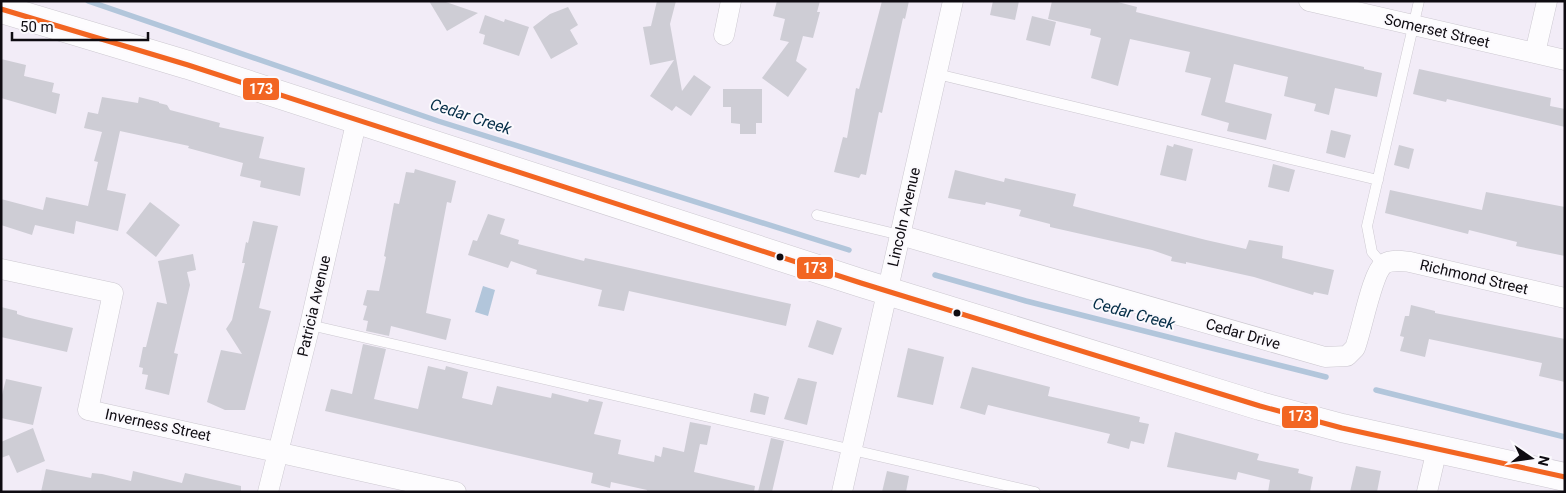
<svg xmlns="http://www.w3.org/2000/svg" width="1566" height="493" viewBox="0 0 1566 493" font-family="Roboto,sans-serif">
  <style>
    .water { fill: #b2c6db }
    .lines { fill: none; stroke-linecap: round; stroke-linejoin: round }
    .stream { stroke: #b2c6db; stroke-width: 5.5 }
    .building { fill: #cecdd5 }
    .lane-casing { stroke: #ccc8d0; stroke-width: 11 }
    .street-casing { stroke: #ccc8d0; stroke-width: 21 }
    .secondary-casing { stroke: #ccc8d0; stroke-width: 29 }
    .lane { stroke: #fdfcfe; stroke-width: 10 }
    .street { stroke: #fdfcfe; stroke-width: 20 }
    .secondary { stroke: #fdfcfe; stroke-width: 28 }
    .bus-1-casing { stroke: #fbf9fd; stroke-width: 9 }
    .bus-1 { stroke: #f26522; stroke-width: 5 }
    .bus-dot { fill: #0e0b11; stroke: #fbf9fd; stroke-width: 2 }
    .labels { text-anchor: middle; stroke-width: 4; stroke-linejoin: round; paint-order: stroke }
    .street-label { font-size: 15px; fill: #0e0b11; stroke: #fbf9fd }
    .water-label { font-size: 16px; font-style: italic; fill: #032c46; stroke: #fbf9fd }
    .line-badge { stroke: #fbf9fd; stroke-width: 2 }
    .badge-label { font-size: 14px; text-anchor: middle; font-weight: bold; fill: #fff }
  </style>
  <rect width="100%" height="100%" fill="#f2ecf7"/>
  <path class="water" d="M483,286L495,290L488,316L475,312Z"/>
  <g class="lines">
    <path class="stream" d="M88,1L438,121L849,250
      M935,275L1026,301L1326,377
      M1376,390L1565,437"/>
  </g>
  <path class="building" d="M429,1H443L478,13L447,31Z
    M657,1H676L670,24L682,91L694,75L711,87L691,116L676,106L672,111L650,96L674,60L650,65L643,27L651,26Z
    M777,1H820L817,12H820L813,38L803,36L796,61L807,69L788,97L762,78L789,42L780,40L785,19L773,16Z
    M882,1H909L905,19L903,18L882,113L879,112L866,175L861,174L859,178L834,172L843,137L847,138L856,88L859,89Z
    M993,1H1019L1015,20L990,15Z
    M1052,1H1114L1137,7L1136,12L1364,67V69L1382,73L1377,97L1335,88L1329,115L1314,111L1316,104L1284,96L1288,77L1234,64L1225,102L1272,114L1266,140L1227,131L1229,123L1201,115L1211,78L1185,72L1190,52L1130,39L1118,86L1091,78L1101,38L1090,35L1091,29L1048,19Z
    M568,7L578,25L570,30L578,44L551,59L533,27L550,14Z
    M485,15L504,22L505,19L529,27L519,56L483,44L485,35L479,33Z
    M1032,16L1056,22L1050,46L1026,40Z
    M1,59L26,65L24,76L54,83L52,92L60,94L56,114L1,98Z
    M1419,69L1551,98L1550,106L1565,109V127L1447,99L1446,102L1413,94Z
    M723,89H762V123H756V134H740V124L731,123V107H723Z
    M102,97L138,103L139,97L159,102V103L167,105L170,110L220,123L219,127L264,137L259,158L305,168L300,196L260,187L261,181L240,176L243,163L188,148L189,146L120,131L107,190L126,194L118,231L76,221L74,234L35,225L32,235L1,225V199L43,210L46,197L88,206L98,162L94,161L102,132L84,128L88,112L98,114Z
    M1331,130L1351,135L1345,158L1326,153Z
    M1174,144L1193,149L1186,181L1160,175L1167,145L1173,147Z
    M1399,145L1414,149L1409,169L1394,165Z
    M1273,164L1295,170L1289,192L1268,187Z
    M415,169L456,181L451,203L447,202L426,313L451,319L446,340L391,326L389,336L366,331L368,321L363,320L367,306L363,305L367,290L379,291L386,257L384,256L394,203L399,204L406,172L414,173Z
    M955,170L1004,182L1005,178L1076,194L1073,206L1206,240L1246,249L1249,240L1283,246L1282,258L1334,270L1328,295L1314,292L1313,295L1254,277L1186,262V264L1171,261L1172,257L1152,250L1050,227V224L1019,216L1021,210L986,202L985,205L948,198Z
    M1390,190L1482,210L1486,192L1565,207V256L1516,246L1517,242L1469,230L1468,234L1385,213Z
    M150,202L180,225L156,257L126,233Z
    M488,214L505,219L500,234L519,240L518,244L584,261L585,258L791,304L786,326L629,291L624,311L598,306L602,290L536,274L537,270L511,261L508,268L468,255L473,240L477,241Z
    M253,221L278,226L259,308L271,311L245,410H225L207,402L221,350L242,354L226,329L232,320L245,263H242L246,242L248,243Z
    M193,254L196,270L187,272L190,285L174,353L178,354L169,395L145,389L148,375L142,374L143,368L139,367L143,347H146L157,302L167,304L158,261Z
    M1411,305L1435,311V313L1565,339V382L1539,376L1542,363L1429,339L1425,357L1400,351L1404,337L1400,336L1405,316H1409Z
    M1,307L17,311V314L26,317L73,328L67,352L1,337Z
    M817,320L842,328L833,355L808,347Z
    M363,344L386,349L374,399L418,409L428,366L445,370L446,366L468,372L462,398L492,405L497,386L551,398L552,393L588,402L589,399L603,402L594,434L621,440L618,454L654,462L655,455L661,457L663,447L684,452L690,422L711,426L707,445L700,444L694,472L755,486L754,492H647V490L611,482L610,488L591,483L593,473L325,411L331,389L352,394Z
    M908,348L944,357L933,405L897,397Z
    M972,367L1050,387L1048,396L1140,417L1139,422L1149,424L1144,444L1131,441L1129,449L1107,443L1110,434L988,405L985,415L960,408Z
    M798,378L817,382L807,425L784,419Z
    M6,379L42,387L33,425L1,418V399Z
    M754,393L769,397L765,415L750,412Z
    M33,428L45,461L17,473L9,455L1,458V442Z
    M1175,432L1259,454L1257,460L1299,469L1298,473L1313,477L1310,492H1268L1270,480L1238,472L1236,480L1167,467Z
    M771,438L784,441L772,492H758Z
    M1356,466L1381,471L1377,492H1350Z
    M46,469L91,478L92,473L102,474L131,481L133,471L182,483L185,473L241,486V492H41Z
    M887,471L909,476L906,492H882Z"/>
  <g class="lines">
    <defs>
      <path id="lane" d="M937,74L1378,180
        M817,215L900,235
        M1383,265L1372,252L1367,226L1419,1
        M310,325L1035,492"/>
      <path id="street" d="M1309,1L1565,60
        M724,35L731,1
        M1535,53L1547,1
        M900,235L1325,357L1347,356L1355,348C1362,330 1372,273 1384,264C1392,259 1402,261 1410,262L1565,298
        M1,269L113,293L88,410L456,492
        M268,492L310,325L357,119
        M842,492L953,1
        M1427,492L1437,449"/>
      <path id="secondary" d="M1,9L188,65L861,283L1260,406L1342,428L1565,477"/>
    </defs>
    <use href="#lane" class="lane-casing"/>
    <use href="#street" class="street-casing"/>
    <use href="#secondary" class="secondary-casing"/>
    <use href="#lane" class="lane"/>
    <use href="#street" class="street"/>
    <use href="#secondary" class="secondary"/>
    <defs>
      <path id="bus-1" d="M1,9L188,65L861,283L1260,406L1342,428L1565,477"/>
    </defs>
    <use href="#bus-1" class="bus-1-casing"/>
    <use href="#bus-1" class="bus-1"/>
  </g>
  <g class="bus-dot">
    <circle cx="780" cy="257" r="4.5"/>
    <circle cx="957" cy="313" r="4.5"/>
  </g>
  <g class="labels">
    <g class="street-label">
      <text transform="translate(1437 31) rotate(13)" y="5">Somerset Street</text>
      <text transform="translate(904 217) rotate(-77)" y="5">Lincoln Avenue</text>
      <text transform="translate(1474 277) rotate(13)" y="5">Richmond Street</text>
      <text transform="translate(314 306) rotate(-77)" y="5">Patricia Avenue</text>
      <text transform="translate(1243 334) rotate(16)" y="5">Cedar Drive</text>
      <text transform="translate(158 425) rotate(12)" y="5">Inverness Street</text>
    </g>
    <g class="water-label">
      <text transform="translate(471 116) rotate(18)" y="6">Cedar Creek</text>
      <text transform="translate(1134 313) rotate(15)" y="6">Cedar Creek</text>
    </g>
  </g>
  <g class="line-badge">
    <rect x="242" y="77" width="38" height="24" rx="5" fill="#f26522"/>
    <rect x="796" y="256" width="38" height="24" rx="5" fill="#f26522"/>
    <rect x="1281" y="405" width="38" height="24" rx="5" fill="#f26522"/>
  </g>
  <g class="badge-label">
    <text x="261" y="94">173</text>
    <text x="815" y="273">173</text>
    <text x="1300" y="421">173</text>
  </g>
  <rect width="1566" height="493" fill="none" stroke="#0e0b11" stroke-width="5"/>
  <g transform="translate(1531 458) rotate(103)" stroke="#fbf9fd" stroke-width="4" paint-order="stroke">
  <path d="M0-4L9 19L0 12L-9 19Z" fill="#0e0b11"/>
  <text y="-8" font-size="14" font-weight="bold" text-anchor="middle" fill="#0e0b11">N</text>
  </g>
  <path d="M12 32v8h136v-8" fill="none" stroke="#0e0b11" stroke-width="2.5"/>
  <text x="20" y="32" font-size="15" fill="#0e0b11" stroke="#fbf9fd" stroke-width="4" paint-order="stroke">50 m</text>
</svg>
